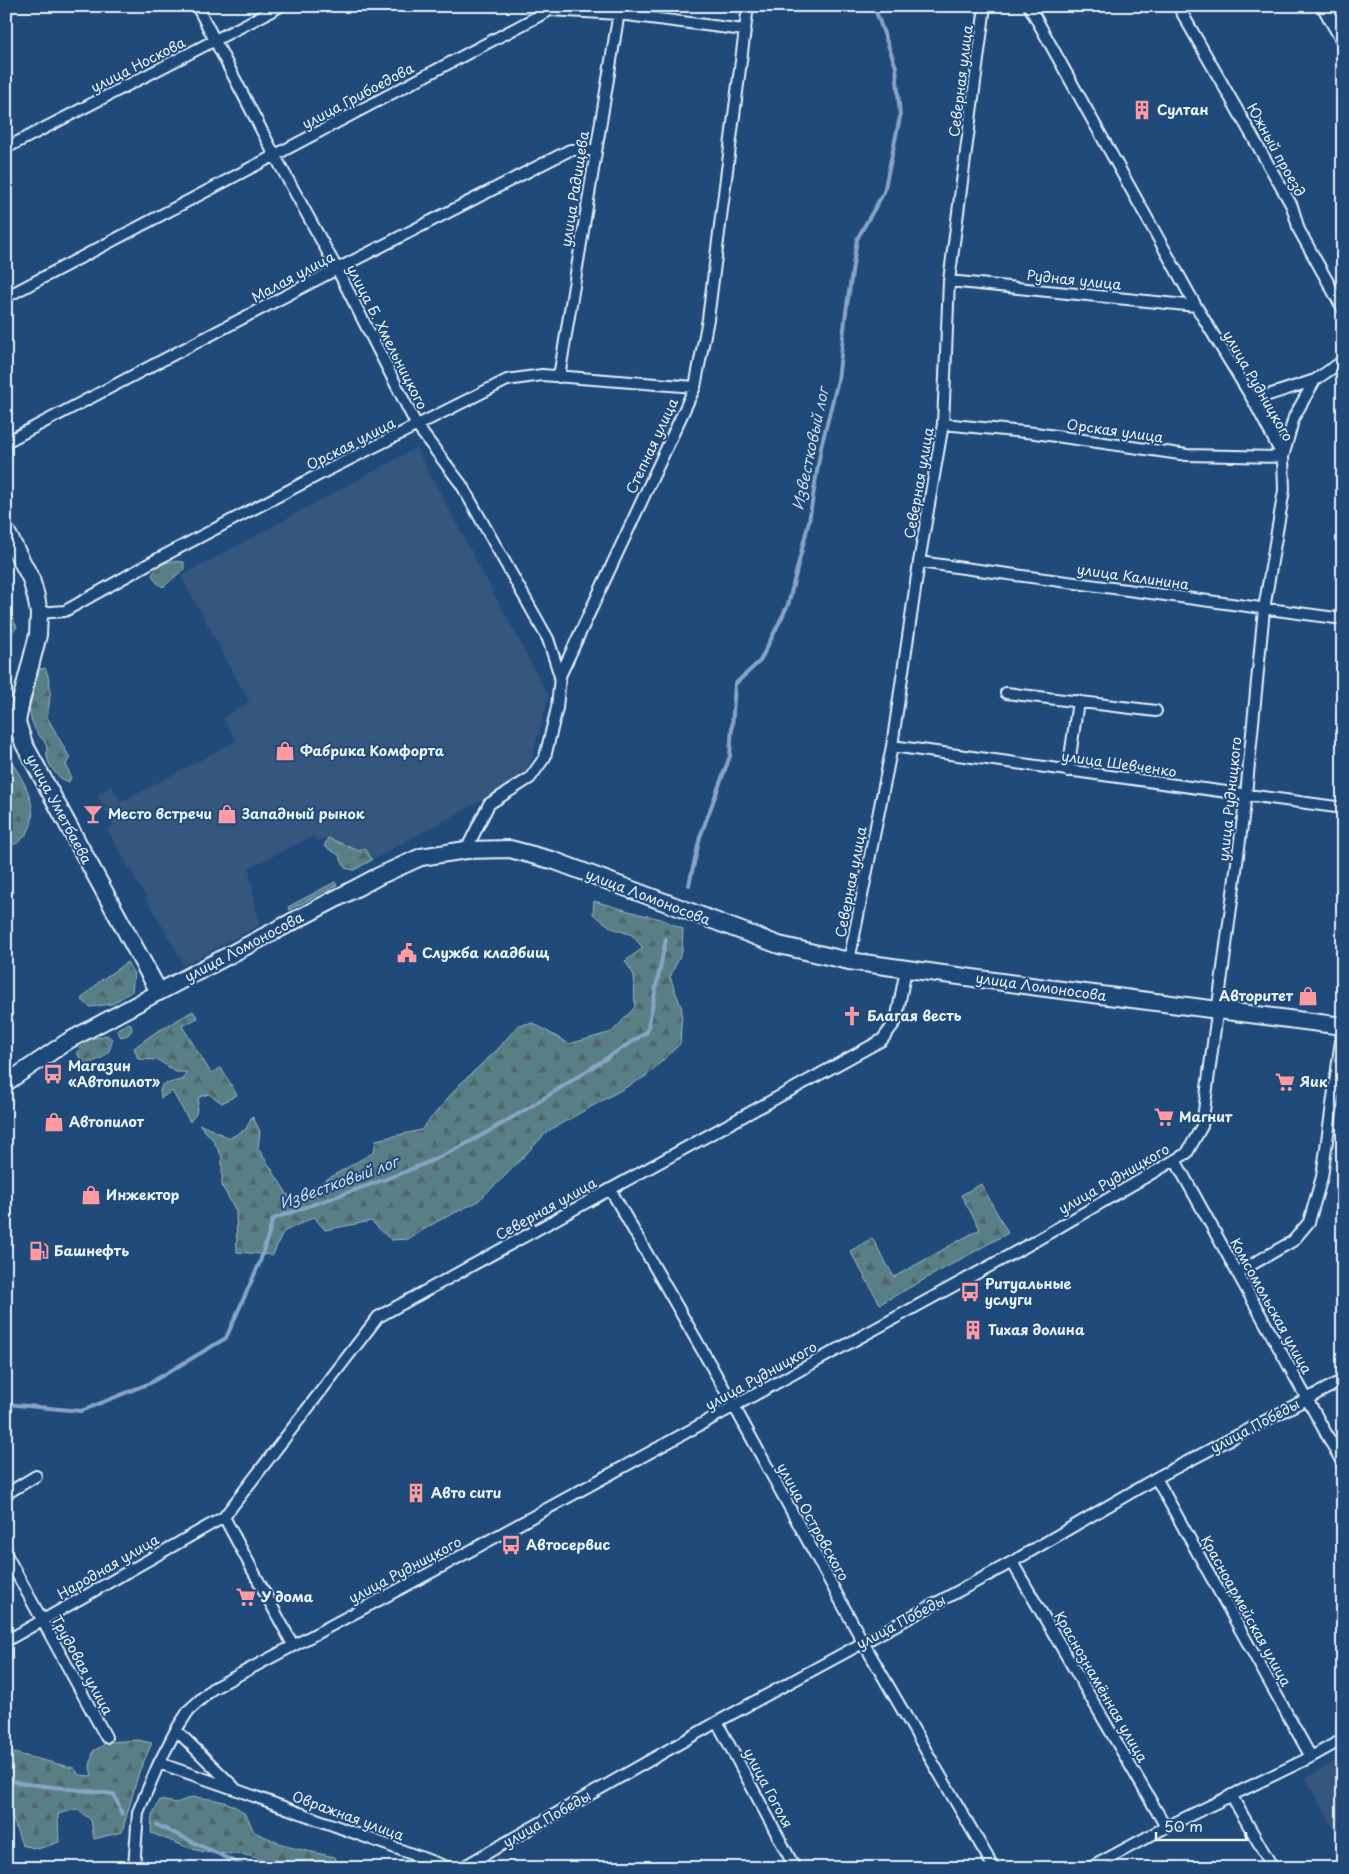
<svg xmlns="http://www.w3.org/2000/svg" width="1349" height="1874" viewBox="0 0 1349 1874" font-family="'Playpen Sans',sans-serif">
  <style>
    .built { fill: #34577d }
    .grass { fill: url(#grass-tufts); stroke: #a0b8be }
    .forest { fill: url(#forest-firs); stroke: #a0b8be }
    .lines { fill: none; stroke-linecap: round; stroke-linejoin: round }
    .stream { stroke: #87a5c4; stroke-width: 4 }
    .street-casing { stroke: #e8f1f8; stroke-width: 14 }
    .secondary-casing { stroke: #e8f1f8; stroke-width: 19 }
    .primary-casing { stroke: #e8f1f8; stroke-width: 20 }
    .street { stroke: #1f4a7a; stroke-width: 10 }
    .secondary { stroke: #1f4a7a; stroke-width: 15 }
    .primary { stroke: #1f4a7a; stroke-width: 16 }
    .labels { text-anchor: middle; stroke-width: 4; stroke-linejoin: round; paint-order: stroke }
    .street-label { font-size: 14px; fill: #e8f1f8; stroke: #1f4a7a }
    .poi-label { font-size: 14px; font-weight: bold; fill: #e8f1f8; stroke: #1f4a7a; text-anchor: start }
    .water-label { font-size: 15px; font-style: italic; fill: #d0deeb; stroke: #1f4a7a }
  </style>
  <defs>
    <pattern id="grass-tufts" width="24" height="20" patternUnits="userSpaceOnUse" patternTransform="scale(1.25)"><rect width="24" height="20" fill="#597f85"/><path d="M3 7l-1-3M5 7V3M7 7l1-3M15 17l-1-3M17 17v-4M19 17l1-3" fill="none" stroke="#50666a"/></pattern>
    <pattern id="forest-firs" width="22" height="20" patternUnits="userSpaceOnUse" patternTransform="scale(1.25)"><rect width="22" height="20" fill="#597f85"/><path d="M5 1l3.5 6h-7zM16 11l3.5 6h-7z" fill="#50666a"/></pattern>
  </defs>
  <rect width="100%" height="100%" fill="#1f4a7a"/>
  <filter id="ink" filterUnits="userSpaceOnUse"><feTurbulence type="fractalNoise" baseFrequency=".02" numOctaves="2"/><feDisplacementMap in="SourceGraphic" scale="10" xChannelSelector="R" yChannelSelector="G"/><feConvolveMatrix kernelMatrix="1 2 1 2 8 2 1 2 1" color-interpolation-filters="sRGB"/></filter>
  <g filter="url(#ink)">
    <path class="built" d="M416,448L549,696L527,776L372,860L365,848L359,852L328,838L317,841L314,836L249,868L259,925L184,965L107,829L113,825L97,794L111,786L121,802L236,741L223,718L247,703L249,701L181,576Z
      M1343,1757V1847L1306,1778Z"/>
    <path class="grass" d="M335,882L337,885L289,910L288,907Z"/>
    <path class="forest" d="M173,561L184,562V569L163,587L157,583L152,575C157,566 163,563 173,561Z
      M6,607L17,627L9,636V649L14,661L9,672L6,673Z
      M45,668C53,684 50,700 47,717L70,758L66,764L71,777L69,782C57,778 50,768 47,757C46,753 48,748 46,745C44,739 37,735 35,729C25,708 29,689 40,669Z
      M6,755C22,775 46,815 23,838C18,843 14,846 6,846L8,812Z
      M328,838L359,851L365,848L372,860L354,870L345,868L339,855L324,846Z
      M594,901L639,914L661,919L683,929L682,952L670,977L682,1009L680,1044L646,1076L548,1131L507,1174L477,1202L438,1221L408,1239L391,1240L371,1221L325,1230L314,1217L283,1232L273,1255L237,1252L236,1211L222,1186V1157L213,1140L199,1124L230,1138L246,1129L252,1116L260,1131L258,1148L291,1200L374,1152L376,1140L421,1130L459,1085L498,1049L518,1025L533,1023L569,1044L612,1032L635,1007L634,975L625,961L643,948L632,935L612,928L593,914Z
      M127,962L134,974L132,991L112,1004L90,1007L81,999L100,981Z
      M193,1011L198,1018L182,1026L211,1073L221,1068L237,1095L222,1103L209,1094L199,1097L196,1114L190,1122L172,1091L161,1098L160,1091L162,1085L184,1079L186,1072H176L158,1060L138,1059L134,1048L153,1034Z
      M129,1023L131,1024L132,1030L128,1035L121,1037L117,1031L119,1028Z
      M107,1035L112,1039C111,1057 99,1060 83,1065L77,1052L87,1040Z
      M981,1184L1008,1233L880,1304L850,1251L872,1238L894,1277L980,1229L961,1195Z
      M138,1740L152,1743L139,1772L122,1832L94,1839L91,1820L77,1809L58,1814L59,1842L38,1849L22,1845L11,1814L6,1810V1751L74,1768L79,1775L92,1776L90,1767L93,1751L109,1742Z
      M193,1797C211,1799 231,1800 245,1814C249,1818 251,1826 254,1832L289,1847L335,1857L338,1865L336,1868H272C253,1848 223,1857 200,1851C184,1847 167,1839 151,1833L152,1815L160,1800L176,1803Z"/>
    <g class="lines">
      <path class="stream" d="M689,885L700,837L730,756L735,684L760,661L788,605L809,521L821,447L838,380L846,312L857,239L884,192L900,117L896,67L874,6
        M6,1404L81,1411L150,1383L226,1338L260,1262L273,1219C335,1195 403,1177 462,1146C526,1112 586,1071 647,1032L666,939
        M6,1779L19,1783L114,1794L122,1814
        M157,1825L248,1868"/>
      <defs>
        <path id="street" d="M197,6L275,156L337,269L417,426L461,484L548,639L560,676
          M1178,6L1292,206L1299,230L1343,309
          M6,148L281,6
          M949,281L1196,306
          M6,297L550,10L619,14L744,30
          M559,377L620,6
          M1253,400L1315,380L1343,361
          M943,424L1035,433L1187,455L1283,457L1294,417L1315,380
          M6,442L337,269L570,150H596
          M919,562L1343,619
          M39,613L65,611L150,563L326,471L507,380L542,375L695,387
          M1006,693L1156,711
          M892,746L1343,808
          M1068,771L1078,701
          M466,850L489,804L530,778L545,757L557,708L560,676L695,387L708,319L748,6
          M849,961L892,746L919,562L943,424L949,281L985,6
          M1175,1160L1343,1464
          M610,1189L734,1406L863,1642L994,1868
          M1237,1273L1293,1241L1309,1222L1322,1177L1343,1026
          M1156,1478L1311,1757
          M6,1494L36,1476
          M224,1517L293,1645
          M6,1554L106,1737
          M1012,1562L1166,1827
          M6,1641L224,1517L378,1317L882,1040L896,1021L906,969
          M717,1722L795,1868
          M176,1730L234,1787
          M159,1763L237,1790L450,1868
          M1231,1795L1273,1868
          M134,1868L138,1812L159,1763L176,1730L189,1710L212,1689L439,1568L1030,1244L1187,1153L1202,1126L1246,795L1264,609L1284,490L1283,457L1253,400L1196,306L1029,6
          M461,1868L717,1722L1012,1562L1156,1478L1343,1380
          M1090,1868L1166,1827L1311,1757L1343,1739"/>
        <path id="secondary" d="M1325,6L1343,38
          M6,1083L68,1041L159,992"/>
        <path id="primary" d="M6,531L31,579L36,597L39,613L38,635L21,701L17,722L24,744L159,992L379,876L421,857L466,850L510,849L555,861L779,945L849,961L1046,988L1343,1026"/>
      </defs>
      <use href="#street" class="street-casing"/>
      <use href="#secondary" class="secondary-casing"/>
      <use href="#primary" class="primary-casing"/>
      <use href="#street" class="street"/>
      <use href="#secondary" class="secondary"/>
      <use href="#primary" class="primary"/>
    </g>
  </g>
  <defs>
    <symbol id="building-bare" viewBox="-9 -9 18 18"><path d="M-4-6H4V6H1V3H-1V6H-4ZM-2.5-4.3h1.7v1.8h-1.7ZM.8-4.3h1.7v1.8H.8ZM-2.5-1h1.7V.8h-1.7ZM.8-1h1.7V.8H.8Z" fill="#ff9aa2" stroke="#1f4a7a" stroke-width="2.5" paint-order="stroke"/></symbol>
    <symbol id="shop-bare" viewBox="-9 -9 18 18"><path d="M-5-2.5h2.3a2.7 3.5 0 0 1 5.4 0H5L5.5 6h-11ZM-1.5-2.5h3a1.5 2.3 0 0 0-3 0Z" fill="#ff9aa2" stroke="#1f4a7a" stroke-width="2.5" paint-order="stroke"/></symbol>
    <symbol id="bar-bare" viewBox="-9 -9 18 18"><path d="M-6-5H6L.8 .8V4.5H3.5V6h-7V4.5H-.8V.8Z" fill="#ff9aa2" stroke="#1f4a7a" stroke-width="2.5" paint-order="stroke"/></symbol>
    <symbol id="civic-bare" viewBox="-9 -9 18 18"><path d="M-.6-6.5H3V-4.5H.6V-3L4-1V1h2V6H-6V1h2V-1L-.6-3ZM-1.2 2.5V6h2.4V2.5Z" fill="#ff9aa2" stroke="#1f4a7a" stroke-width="2.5" paint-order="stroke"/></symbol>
    <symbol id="church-bare" viewBox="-9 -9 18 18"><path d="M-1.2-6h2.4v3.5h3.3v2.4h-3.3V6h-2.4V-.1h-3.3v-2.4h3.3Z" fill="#ff9aa2" stroke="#1f4a7a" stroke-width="2.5" paint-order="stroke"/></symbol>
    <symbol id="bus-bare" viewBox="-9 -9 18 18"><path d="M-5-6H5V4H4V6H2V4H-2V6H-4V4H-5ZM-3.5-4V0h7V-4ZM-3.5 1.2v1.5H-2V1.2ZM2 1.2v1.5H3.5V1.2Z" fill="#ff9aa2" stroke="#1f4a7a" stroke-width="2.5" paint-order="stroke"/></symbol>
    <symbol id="supermarket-bare" viewBox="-9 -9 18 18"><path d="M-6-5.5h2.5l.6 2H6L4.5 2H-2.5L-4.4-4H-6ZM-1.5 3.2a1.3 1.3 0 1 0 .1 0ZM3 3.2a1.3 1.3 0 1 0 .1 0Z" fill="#ff9aa2" stroke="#1f4a7a" stroke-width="2.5" paint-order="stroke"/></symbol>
    <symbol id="fuel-bare" viewBox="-9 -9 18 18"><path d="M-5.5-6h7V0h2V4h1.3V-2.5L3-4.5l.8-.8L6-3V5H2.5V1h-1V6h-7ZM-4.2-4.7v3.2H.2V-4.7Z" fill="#ff9aa2" stroke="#1f4a7a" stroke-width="2.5" paint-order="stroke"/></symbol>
  </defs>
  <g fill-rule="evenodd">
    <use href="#building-bare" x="1128" y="96" width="28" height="28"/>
    <use href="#shop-bare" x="271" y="737" width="28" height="28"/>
    <use href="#bar-bare" x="79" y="800" width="28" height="28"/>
    <use href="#shop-bare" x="213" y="800" width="28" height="28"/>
    <use href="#civic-bare" x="393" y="939" width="28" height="28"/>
    <use href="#shop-bare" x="1294" y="982" width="28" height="28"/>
    <use href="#church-bare" x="838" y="1002" width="28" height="28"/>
    <use href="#bus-bare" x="39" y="1060" width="28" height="28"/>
    <use href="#supermarket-bare" x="1271" y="1068" width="28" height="28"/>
    <use href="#supermarket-bare" x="1150" y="1103" width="28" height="28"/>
    <use href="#shop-bare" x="40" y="1108" width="28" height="28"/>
    <use href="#shop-bare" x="77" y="1181" width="28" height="28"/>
    <use href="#fuel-bare" x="25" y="1237" width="28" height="28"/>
    <use href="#bus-bare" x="956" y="1278" width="28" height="28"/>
    <use href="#building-bare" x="959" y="1316" width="28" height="28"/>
    <use href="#building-bare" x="402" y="1479" width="28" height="28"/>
    <use href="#bus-bare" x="497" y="1531" width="28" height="28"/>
    <use href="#supermarket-bare" x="232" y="1583" width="28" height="28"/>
  </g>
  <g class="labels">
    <g class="street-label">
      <text transform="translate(138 65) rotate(-27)" y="5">улица Носкова</text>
      <text transform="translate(961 81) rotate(-83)" y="5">Северная улица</text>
      <text transform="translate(358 96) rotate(-28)" y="5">улица Грибоедова</text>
      <text transform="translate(1276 150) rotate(61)" y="5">Южный проезд</text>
      <text transform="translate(575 189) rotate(-81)" y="5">улица Радищева</text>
      <text transform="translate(293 277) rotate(-28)" y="5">Малая улица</text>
      <text transform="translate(1074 280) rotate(6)" y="5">Рудная улица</text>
      <text transform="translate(387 337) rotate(63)" y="5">улица Б. Хмельницкого</text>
      <text transform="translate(1258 386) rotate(60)" y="5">улица Рудницкого</text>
      <text transform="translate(1115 431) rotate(8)" y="5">Орская улица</text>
      <text transform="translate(351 444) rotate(-27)" y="5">Орская улица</text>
      <text transform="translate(652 446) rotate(-65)" y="5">Степная улица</text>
      <text transform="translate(919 483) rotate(-80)" y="5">Северная улица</text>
      <text transform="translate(1133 577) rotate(8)" y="5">улица Калинина</text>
      <text transform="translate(1119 764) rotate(8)" y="5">улица Шевченко</text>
      <text transform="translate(1230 799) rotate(-84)" y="5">улица Рудницкого</text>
      <text transform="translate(59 809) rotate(62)" y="5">улица Уметбаева</text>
      <text transform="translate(851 882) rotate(-79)" y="5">Северная улица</text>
      <text transform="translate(648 897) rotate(21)" y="5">улица Ломоносова</text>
      <text transform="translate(244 947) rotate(-28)" y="5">улица Ломоносова</text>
      <text transform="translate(1041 987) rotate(8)" y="5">улица Ломоносова</text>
      <text transform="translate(1114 1179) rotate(-30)" y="5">улица Рудницкого</text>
      <text transform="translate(546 1209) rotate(-29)" y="5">Северная улица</text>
      <text transform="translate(1271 1306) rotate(61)" y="5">Комсомольская улица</text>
      <text transform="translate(761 1376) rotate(-29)" y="5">улица Рудницкого</text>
      <text transform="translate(1255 1426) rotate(-28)" y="5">улица Победы</text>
      <text transform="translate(813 1522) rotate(61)" y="5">улица Островского</text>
      <text transform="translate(108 1567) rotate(-30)" y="5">Народная улица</text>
      <text transform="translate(405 1570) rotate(-28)" y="5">улица Рудницкого</text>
      <text transform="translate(1246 1611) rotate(61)" y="5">Красноармейская улица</text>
      <text transform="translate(901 1622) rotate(-28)" y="5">улица Победы</text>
      <text transform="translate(82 1665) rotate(61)" y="5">Трудовая улица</text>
      <text transform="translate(1101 1687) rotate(60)" y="5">Краснознамённая улица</text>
      <text transform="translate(768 1788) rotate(62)" y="5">улица Гоголя</text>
      <text transform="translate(348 1816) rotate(20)" y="5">Овражная улица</text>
      <text transform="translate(547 1819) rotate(-30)" y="5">улица Победы</text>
    </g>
    <g class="poi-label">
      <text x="1157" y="115">Султан</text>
      <text x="300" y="756">Фабрика Комфорта</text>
      <text x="108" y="819">Место встречи</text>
      <text x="242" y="819">Западный рынок</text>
      <text x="422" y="958">Служба кладбищ</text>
      <text x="1293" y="1001" text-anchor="end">Авторитет</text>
      <text x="867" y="1021">Благая весть</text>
      <text x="68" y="1071">Магазин<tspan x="68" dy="16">«Автопилот»</tspan></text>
      <text x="1300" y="1087">Яик</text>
      <text x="1179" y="1122">Магнит</text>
      <text x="69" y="1127">Автопилот</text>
      <text x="106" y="1200">Инжектор</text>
      <text x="54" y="1256">Башнефть</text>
      <text x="985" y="1289">Ритуальные<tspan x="985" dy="16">услуги</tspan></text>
      <text x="988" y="1335">Тихая долина</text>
      <text x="431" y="1498">Авто сити</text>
      <text x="526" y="1550">Автосервис</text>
      <text x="261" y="1602">У дома</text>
    </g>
    <g class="water-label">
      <text transform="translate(811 449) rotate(-78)" y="5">Известковый лог</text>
      <text transform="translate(339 1183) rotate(-20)" y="5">Известковый лог</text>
    </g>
  </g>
  <rect width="1349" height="1874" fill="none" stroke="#1f4a7a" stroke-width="25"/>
  <rect x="12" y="12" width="1324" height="1849" fill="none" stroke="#e8f1f8" stroke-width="2" filter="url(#ink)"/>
  <path d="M1156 1832v8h90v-8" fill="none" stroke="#e8f1f8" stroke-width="2.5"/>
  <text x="1164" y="1832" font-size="15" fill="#e8f1f8" stroke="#1f4a7a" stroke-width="4" paint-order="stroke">50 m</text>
</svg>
